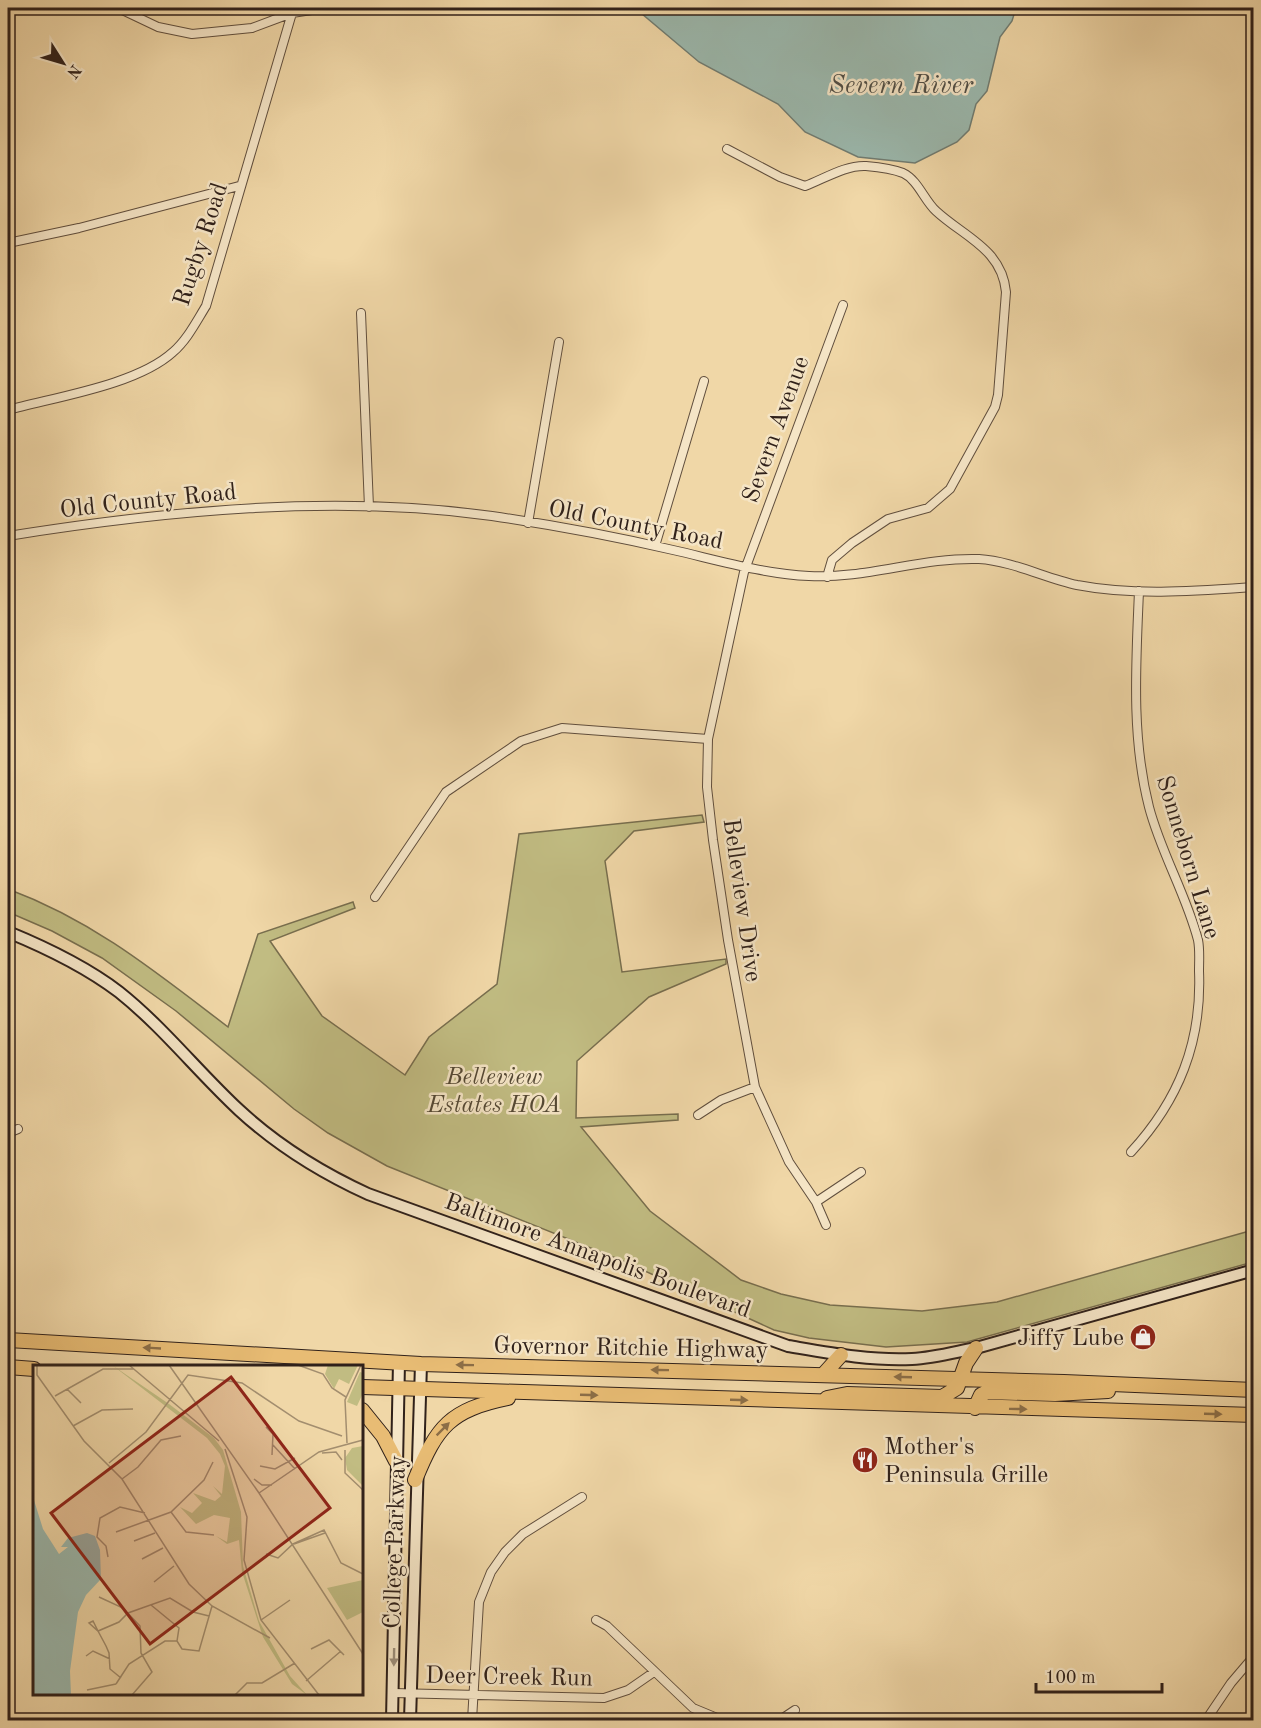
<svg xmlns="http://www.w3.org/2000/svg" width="1261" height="1728" viewBox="0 0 1261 1728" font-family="'Old Standard TT',serif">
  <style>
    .green { fill: #c1bc82; stroke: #786e4e; stroke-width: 1.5 }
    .water { fill: #9bb8ad; stroke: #707c72; stroke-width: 1.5 }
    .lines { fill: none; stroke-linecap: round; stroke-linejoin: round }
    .street-casing { stroke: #604e3d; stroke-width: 10 }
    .secondary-casing { stroke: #30211a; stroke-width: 14 }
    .highway-casing { stroke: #30211a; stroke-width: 16 }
    .street { stroke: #f5e5c6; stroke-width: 8 }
    .secondary { stroke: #f5e5c6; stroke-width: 10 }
    .highway { stroke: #e8bc74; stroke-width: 14 }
    .oneway { fill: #8c6e47 }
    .oneway2 { fill: #9c8d79 }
    .labels { text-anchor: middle; stroke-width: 5; stroke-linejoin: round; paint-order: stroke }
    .street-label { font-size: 24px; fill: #30211a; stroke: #f5e5c6 }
    .park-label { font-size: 24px; font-style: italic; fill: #544834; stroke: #f5e5c6 }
    .poi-label { font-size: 24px; fill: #30211a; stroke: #f5e5c6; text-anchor: end }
    .water-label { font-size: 26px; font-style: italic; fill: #504e46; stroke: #f5e5c6 }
    .inset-road { fill: none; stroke: #a38e6f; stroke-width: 1.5 }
    .view { fill: #8f2418; fill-opacity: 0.15; stroke: #8f2418; stroke-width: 3 }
    .inset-edge { fill: none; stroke: #30211a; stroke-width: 3 }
  </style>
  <rect width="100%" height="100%" fill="#f0d7a7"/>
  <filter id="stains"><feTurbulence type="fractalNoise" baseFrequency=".00333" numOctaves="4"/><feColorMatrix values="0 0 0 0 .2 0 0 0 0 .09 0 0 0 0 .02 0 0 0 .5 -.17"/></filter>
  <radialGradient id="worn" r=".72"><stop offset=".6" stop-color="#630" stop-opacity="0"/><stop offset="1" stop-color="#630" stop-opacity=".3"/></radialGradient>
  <path class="green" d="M702,815L704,822L634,831L605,861L622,972L726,959V964L649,997L577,1061L576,1118L678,1114V1120L581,1127L650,1211L741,1280L781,1294L830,1305L922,1311L997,1302L1253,1230V1262L967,1342L886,1347L809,1338L774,1330L623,1261L387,1166L328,1133L294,1109L176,1011L102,958L52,931L8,912V889C94,921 156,972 228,1027L258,934L353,902L355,908L270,941L322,1016L405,1075L429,1037L497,984L519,834Z"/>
  <path class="water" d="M635,8H1016L1012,21L1000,37L987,91L976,104L969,130L957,142L915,163L858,157L805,132L778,104L699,62Z"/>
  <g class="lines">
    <defs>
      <path id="street" d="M118,8L158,27L192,34L252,28L292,13L325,8
        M727,149L780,177L805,186C824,179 845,165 866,166C877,167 893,169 903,173C918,180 924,200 936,211C964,237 1002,249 1006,292L998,395L995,407L950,489L928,508L888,519L852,543L832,560L827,577
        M8,243L79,228L239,186
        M361,313L369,507
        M8,410C55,397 137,385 173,352C187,340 196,322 206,306L292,13L291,8
        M528,523L559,342
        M8,536C165,511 333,494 492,516C553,525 613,536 673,550C717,560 764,574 809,576C866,579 922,557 979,559C1012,561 1045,578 1077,585C1134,596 1196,591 1254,587
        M655,546L704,381
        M375,897L446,792L521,741L562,728L708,739
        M698,1115L721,1100L755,1087
        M8,1133L18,1129
        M1131,1152C1179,1100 1202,1042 1199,971C1199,961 1200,950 1198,940C1186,894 1161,853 1149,807C1131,736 1136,664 1139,591
        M816,1202L861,1172
        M826,1225L816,1202L789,1162L755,1087L728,940L713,840L707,787L708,739L744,572L843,305
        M596,1620L607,1626L693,1708L722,1720
        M393,1693L604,1698L628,1690L654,1672
        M472,1720L479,1602L491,1572L505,1552L523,1534L582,1497
        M780,1720L795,1710
        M1206,1720L1231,1683L1254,1656"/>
      <path id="secondary" d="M8,932C47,948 85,966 119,992C163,1027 198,1072 239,1110C278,1146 320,1172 368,1194L788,1346C829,1353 870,1361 912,1359C934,1358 955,1352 976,1348L1254,1270
        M392,1720L399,1362
        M410,1720L421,1364"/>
      <path id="highway" d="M8,1340L421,1364L1064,1382L1254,1390
        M8,1367L34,1369
        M823,1375L841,1355
        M362,1387L1254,1415
        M827,1398L847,1394L942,1397L957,1388L966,1363L976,1348
        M975,1408L981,1395L987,1392L1055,1394L1108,1391
        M362,1410L383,1436L396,1461
        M415,1480C437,1426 450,1410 508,1398"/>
    </defs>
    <use href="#street" class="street-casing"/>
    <use href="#secondary" class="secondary-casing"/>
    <use href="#highway" class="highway-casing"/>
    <use href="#street" class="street"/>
    <use href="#secondary" class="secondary"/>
    <use href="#highway" class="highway"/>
  </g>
  <defs><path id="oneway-solid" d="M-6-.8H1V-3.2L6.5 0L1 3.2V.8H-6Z" transform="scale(1.5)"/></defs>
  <g class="oneway">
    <use href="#oneway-solid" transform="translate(152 1348) rotate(-177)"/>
    <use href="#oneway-solid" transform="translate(465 1365) rotate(-179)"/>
    <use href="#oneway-solid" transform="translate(660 1370) rotate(-179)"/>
    <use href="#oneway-solid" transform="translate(903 1377) rotate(-178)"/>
    <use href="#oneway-solid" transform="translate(589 1395) rotate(2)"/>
    <use href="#oneway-solid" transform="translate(739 1400) rotate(2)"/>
    <use href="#oneway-solid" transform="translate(1018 1409) rotate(1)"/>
    <use href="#oneway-solid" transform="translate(1213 1414) rotate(2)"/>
    <use href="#oneway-solid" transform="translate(443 1429) rotate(-45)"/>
  </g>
  <use class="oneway2" href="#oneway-solid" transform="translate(394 1657) rotate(91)"/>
  <defs>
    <symbol id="shop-disc" viewBox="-11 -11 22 22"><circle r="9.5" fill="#8f2418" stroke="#f5e5c6"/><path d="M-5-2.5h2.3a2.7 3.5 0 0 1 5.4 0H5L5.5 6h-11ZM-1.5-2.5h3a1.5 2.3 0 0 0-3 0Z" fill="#fff"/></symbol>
    <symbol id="restaurant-disc" viewBox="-11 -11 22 22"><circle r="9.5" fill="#8f2418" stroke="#f5e5c6"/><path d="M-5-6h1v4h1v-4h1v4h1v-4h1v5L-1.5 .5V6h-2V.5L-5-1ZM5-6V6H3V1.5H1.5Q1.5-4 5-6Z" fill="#fff"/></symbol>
  </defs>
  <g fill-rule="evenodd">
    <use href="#shop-disc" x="1128" y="1322" width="30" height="30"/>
    <use href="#restaurant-disc" x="850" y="1445" width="30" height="30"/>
  </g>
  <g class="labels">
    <g class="street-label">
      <text transform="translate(200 244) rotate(-72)" y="8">Rugby Road</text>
      <text transform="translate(775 429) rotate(-70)" y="8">Severn Avenue</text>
      <text transform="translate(148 500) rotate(-6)" y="8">Old County Road</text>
      <text transform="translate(636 524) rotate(11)" y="8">Old County Road</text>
      <text transform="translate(1189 857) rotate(73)" y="8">Sonneborn Lane</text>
      <text transform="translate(743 900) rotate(82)" y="8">Belleview Drive</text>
      <text transform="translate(598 1255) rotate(20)" y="8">Baltimore Annapolis Boulevard</text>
      <text transform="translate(631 1347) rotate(1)" y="8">Governor Ritchie Highway</text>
      <text transform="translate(394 1542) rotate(-88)" y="8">College Parkway</text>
      <text transform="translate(509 1676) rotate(1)" y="8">Deer Creek Run</text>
    </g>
    <g class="park-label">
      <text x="494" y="1084">Belleview<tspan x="494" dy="28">Estates HOA</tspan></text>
    </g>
    <g class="poi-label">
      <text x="1124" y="1345">Jiffy Lube</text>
      <text x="884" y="1454" text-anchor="start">Mother's<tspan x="884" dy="28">Peninsula Grille</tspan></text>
    </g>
    <g class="water-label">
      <text x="901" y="93">Severn River</text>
    </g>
  </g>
  <g transform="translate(33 1365)">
    <rect width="330" height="330" fill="#f0d7a7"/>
    <path d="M79,0L136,39L181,73L190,85L208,147L210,201L226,256L257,311L274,330L259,319L230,272L209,207L206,175L194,179L183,171L194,177L197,153L181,150L163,159L147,142L159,148L169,138L160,128L182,136L188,131L180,121L189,129L192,101L187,89L174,73ZM295,0H325L316,19L306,14L301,24L292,9ZM327,7L330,8V28L324,41L314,37ZM330,81V121L314,105L312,93L319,83ZM330,215V247L314,255L294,223Z" fill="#c1bc82"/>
    <path d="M0,132L10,164L26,189L35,182H28L35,173L54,168L62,171L67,185L68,214L53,230L45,247L37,306L38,330H0Z" fill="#9bb8ad"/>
    <path class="inset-road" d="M4,0V10L51,76L89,114L156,219L179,241L237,273M96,0L186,76M136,0L226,128L330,289M265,0L290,9L299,23L313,32M34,24L48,38M22,31L70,4H100M40,61L69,45L100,44M233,62L240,69L239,90M314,78L312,35L328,0M240,80L262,104M192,84L214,152L211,195L228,255L286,330M312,85V108L330,125M289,88L303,87L309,95M76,98L113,67L155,10L209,18L266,56L309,71M227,101L242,104L262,93M89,114L105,102L128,75L148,71M221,114L229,120H239M226,128L286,87L330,75M138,147L153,167L181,170M83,167L138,147L171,115L180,97M101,176L122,168M261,179L292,168M233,189L245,193L260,179L291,165L308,198L330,209M75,192L73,181L64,172L67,153L87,142L112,148M109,194L130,183M121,217L141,201M66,232L90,243L107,261L108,288L119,307L99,330M118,240L146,263L144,276M228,255L257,235M278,284L296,275L311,290M53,291L60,286L77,294M88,313L77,304L76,288L73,281L65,266L60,256L56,258L65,266L86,257L95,248L137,233L160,247L176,251M273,316L308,286M83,319L96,299L132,276H144L149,284L166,286L179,241M54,325L83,319M202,330L214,318H229L262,298"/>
    <path class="view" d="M198,12L297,143L117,279L18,148Z"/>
    <rect width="330" height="330" class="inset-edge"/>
  </g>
  <rect width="1261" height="1728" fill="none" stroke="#f0d7a7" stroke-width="30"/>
  <rect x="9" y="9" width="1243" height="1710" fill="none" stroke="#30211a" stroke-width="3"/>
  <rect x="15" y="15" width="1231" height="1698" fill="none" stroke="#30211a" stroke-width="1.5"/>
  <g transform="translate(63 63) rotate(127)" stroke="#f5e5c6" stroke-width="4.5" paint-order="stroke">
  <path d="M0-4.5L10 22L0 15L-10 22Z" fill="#30211a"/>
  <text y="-9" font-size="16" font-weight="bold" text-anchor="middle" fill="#30211a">N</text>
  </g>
  <path d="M1036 1683v9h126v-9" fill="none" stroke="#30211a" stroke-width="3"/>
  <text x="1045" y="1683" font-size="18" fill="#30211a" stroke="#f5e5c6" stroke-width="4.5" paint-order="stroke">100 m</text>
  <rect width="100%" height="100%" filter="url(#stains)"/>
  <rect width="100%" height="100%" fill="url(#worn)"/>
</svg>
